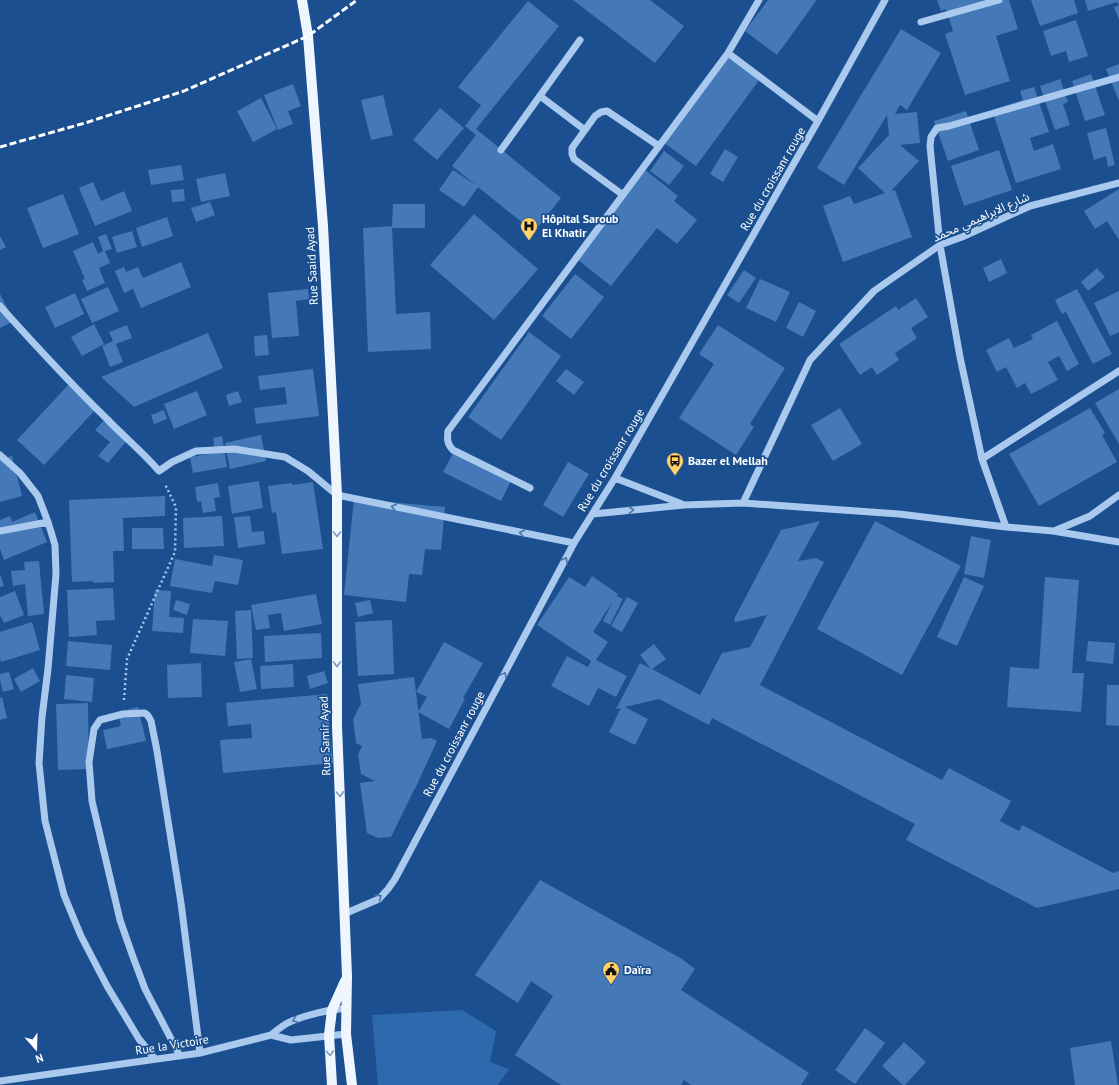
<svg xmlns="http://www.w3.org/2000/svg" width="1119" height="1085" viewBox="0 0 1119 1085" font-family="'PT Sans','Noto Sans Arabic',sans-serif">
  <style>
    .green { fill: #2e69ad }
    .building { fill: #4478b7 }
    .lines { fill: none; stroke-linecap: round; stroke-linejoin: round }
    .path { stroke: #a9c9ee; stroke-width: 2.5; stroke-dasharray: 2 3; stroke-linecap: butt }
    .minor { stroke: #a9c9ee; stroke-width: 7 }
    .major { stroke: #f0f6ff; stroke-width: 10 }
    .rail { stroke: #fff; stroke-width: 3; stroke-dasharray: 7 3; stroke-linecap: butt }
    .oneway { stroke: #4674ac }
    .oneway2 { stroke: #7b9ac1 }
    .labels { text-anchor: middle; stroke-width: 3.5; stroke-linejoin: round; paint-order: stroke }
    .street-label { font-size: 12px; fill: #fff; stroke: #1b4f8f }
    .poi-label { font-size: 12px; font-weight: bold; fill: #fff; stroke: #1b4f8f; text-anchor: start }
  </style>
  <rect width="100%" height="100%" fill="#1b4f8f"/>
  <path class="green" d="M462,1010L496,1031L490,1062L509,1069L498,1085H378L372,1015Z"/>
  <path class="building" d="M573,0H650L684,26L655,63Z
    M768,0H815L816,1L777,55L745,31Z
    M937,0H1009L1018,29L996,36L1010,81L965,95L945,34L953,31L946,9L941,11Z
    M1031,0H1074L1078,13L1040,26Z
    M1085,0H1119V20L1114,7L1119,5L1117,2L1088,11Z
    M528,1L559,26L476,129L561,198L534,232L478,187L464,207L439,190L453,170L476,185L452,166L476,135L465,126L481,105L458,87Z
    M1076,20L1088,56L1069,62L1066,51L1051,56L1043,31Z
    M901,29L941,53L907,110L900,105L895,114L917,112L920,143L900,145L919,161L891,191L895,190L912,237L843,262L823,206L850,196L854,204L885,193L858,168L889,135L887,115L844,185L817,168Z
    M725,54L760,79L696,166L660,140Z
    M1119,64V101L1106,69Z
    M1091,74L1105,115L1085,121L1072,81Z
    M1060,79L1068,102L1063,104L1070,125L1055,130L1040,86Z
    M293,84L301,106L288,111L293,124L278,130L264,95Z
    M1034,87L1049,132L1030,138L1034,151L1053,144L1061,169L1016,183L992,110L1023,100L1020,91Z
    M383,95L393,135L371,140L361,100Z
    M261,98L277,129L253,142L237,111Z
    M440,108L464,128L437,160L413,140Z
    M966,111L979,150L948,161L934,121Z
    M1106,128L1115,165L1108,167L1106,156L1094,160L1087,133Z
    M725,149L738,157L723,182L710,174Z
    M999,150L1012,190L964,206L951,166Z
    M664,151L684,166L669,185L650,171Z
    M181,165L184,180L151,185L148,170Z
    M644,169L678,196L674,201L697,220L677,244L657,228L611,286L573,256Z
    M225,173L230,196L201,202L196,179Z
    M93,182L101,201L124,191L132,211L95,226L79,188Z
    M184,189L185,201L172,202L171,190Z
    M1119,189V240L1107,221L1095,229L1084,211Z
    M63,194L79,234L43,248L27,208Z
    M210,202L215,215L196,222L191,208Z
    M393,204H425V228H392L396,314L430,312L431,349L368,352L363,228L392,226Z
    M474,214L538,269L494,320L430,265Z
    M167,217L173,236L142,247L136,228Z
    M132,231L137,247L117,253L112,237Z
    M106,234L112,249L105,251L110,263L99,268L105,283L87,291L82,280L85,279L73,251L93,242L98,254L103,251L98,237Z
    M0,236L6,247L0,250Z
    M1001,259L1007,273L989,282L983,268Z
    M181,262L191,287L141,308L133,289L124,293L115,271L124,267L126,272L138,267L143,278Z
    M1097,268L1105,277L1088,291L1081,282Z
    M744,270L756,278L739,303L727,295Z
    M575,274L604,297L571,339L542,316Z
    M760,279L790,292L776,322L746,308Z
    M108,287L119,311L92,323L81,299Z
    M308,289L309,299L296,301L299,336L272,338L268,293Z
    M1077,289L1112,354L1093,364L1066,312L1062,314L1055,300Z
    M1119,291V332L1110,336L1094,303Z
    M75,293L84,314L55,328L45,307Z
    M0,294L14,321L0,328Z
    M916,298L928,317L911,328L917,338L895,353L899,360L877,375L872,367L860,375L839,344L896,306L898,310Z
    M799,302L816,311L803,337L786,328Z
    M1057,321L1079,364L1067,371L1059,356L1048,362L1058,380L1031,394L1025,383L1017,388L1006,367L997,372L986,350L1009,338L1014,348L1033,339L1031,335Z
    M94,324L104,344L82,356L71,337Z
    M127,325L132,338L116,344L123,362L110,367L102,346L113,341L109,332Z
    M718,325L785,368L750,424L754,427L736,455L679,418L714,364L699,354Z
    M529,332L561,356L501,440L468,417Z
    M208,333L223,368L134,407L101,377Z
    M267,335L269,355L255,356L254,336Z
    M313,369L319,416L256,424L254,408L287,404L285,387L260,390L258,376Z
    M566,369L584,382L574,395L556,381Z
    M70,383L97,408L44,465L17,440Z
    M1119,389V444L1095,403Z
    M197,391L207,415L174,429L164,404Z
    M238,391L242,402L229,406L226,395Z
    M840,408L862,444L833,461L811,425Z
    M1090,408L1105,433L1102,435L1117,462L1039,506L1009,454Z
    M164,410L167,419L154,424L151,415Z
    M105,419L128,439L108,463L98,456L110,442L95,430Z
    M261,435L266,461L230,469L225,443Z
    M222,436L227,467L193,473L190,457L215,453L213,438Z
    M456,448L513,477L501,501L443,472Z
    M12,456L22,496L0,502V459Z
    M568,462L589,474L563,517L543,505Z
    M259,481L263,508L232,514L228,486Z
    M313,482L323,549L282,554L276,512L272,513L268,486L292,483V485Z
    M218,483L220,497L214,498L216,511L203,513L201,501L197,502L195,487Z
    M165,496V516L123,518L124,551H113L114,582L93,583V581L72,582L69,500Z
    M354,499L445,507L441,550L425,549L422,575L409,574L406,602L344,595Z
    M35,512L47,542L4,560L0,549V520L10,516L12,522Z
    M222,516L224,546L184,548L183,518Z
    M250,516L252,532L264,531L265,544L238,548L234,517Z
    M820,521L798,561L816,558L824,562L760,685L942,780L949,768L1011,801L1000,821L1019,831L1022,825L1113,873L1119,871V889L1037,908L906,840L915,824L712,718L709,725L659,699L625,707L648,719L635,745L609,732L621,708L616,709L640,663L651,669L640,655L654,644L666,659L652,669L700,695L722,653L750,647L767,615L735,622L734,619L781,530Z
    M875,521L961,566L902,675L817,629Z
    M132,528H163L164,549H132Z
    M971,536L991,540L984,578L964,574Z
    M214,555L243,560L238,585L215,581L212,593L170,586L175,559L212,566Z
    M39,561L44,614L28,616L25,584L13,586L11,571L25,570L24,562Z
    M0,574L4,586L0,587Z
    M592,576L618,594L617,596L623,599L610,625L603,621L613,601L593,632L608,642L596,660L627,676L616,697L598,688L589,706L551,686L567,656L588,667L591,661L537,625L569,577L585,587Z
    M964,577L984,586L957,646L937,637Z
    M1045,577L1079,580L1072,673H1084L1081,712L1007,707L1010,667L1039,669Z
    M113,588L115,620L96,621L97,635L69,637L67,590Z
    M155,590L171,591L169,617L184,618L183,633L152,631Z
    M15,591L24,615L4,623L0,615V597Z
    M316,594L322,624L284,631L281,613L268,615L270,628L256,630L251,605Z
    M627,597L638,603L622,632L611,626Z
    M176,600L190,604L187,615L173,610Z
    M370,600L373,613L358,617L355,603Z
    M251,610L253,658L237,659L235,611Z
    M193,619L228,621L225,656L190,653Z
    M392,620L394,674L358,676L355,622Z
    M32,622L40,650L1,662L0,658V632Z
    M321,633L322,658L265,662L264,636Z
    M68,641L112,645L110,670L66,666Z
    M1088,641L1115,643L1113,664L1086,661Z
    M444,642L483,663L463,698L465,699L449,729L418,712L427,697L416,692Z
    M251,659L257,689L240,692L234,662Z
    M201,663L202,697L168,698L167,665Z
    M293,664L294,687L261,689L260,666Z
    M33,668L40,681L21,692L14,679Z
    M324,671L328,683L310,689L307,676Z
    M9,672L14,689L3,692L0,680V674Z
    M66,675L94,678L92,702L64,699Z
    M414,677L422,739L431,738L437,741L415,789V788L391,837L378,838L367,833L360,783L375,781L361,774L358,755L362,746L356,743L353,719L361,704L358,684Z
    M1107,685H1119V726L1106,725Z
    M327,694L333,763L223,773L220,740L252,738L251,724L228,726L226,703Z
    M2,697L7,718L0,720V698Z
    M88,703L89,769L58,770L56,704Z
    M138,707L146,741L107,749L103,730L121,726L118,712Z
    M540,880L682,959L695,969L681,990L809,1073L801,1085H691L684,1080L681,1085H561L515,1055L553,996L531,981L518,1003L475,975Z
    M865,1028L885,1043L855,1084L835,1070Z
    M1111,1041L1118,1085H1075L1070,1048Z
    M904,1042L926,1062L905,1085H903L882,1066Z"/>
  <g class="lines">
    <path class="path" d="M124,700L127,659L175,552L176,507L165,484"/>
    <path class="minor" d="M921,22L999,0
      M728,53L818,121
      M540,96L585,130
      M501,150L580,40
      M623,195L574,159L572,154V148L595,116L601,112L607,111L659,146
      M0,306C35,345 70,383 107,419C124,437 143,452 159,471L172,462L196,451L234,449L285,457L308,471L337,495L574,543
      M0,455L20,473L38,496L48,522L55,545L56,574L48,669L42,717L39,763L45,821L64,895L81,936L107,986L139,1039L155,1059
      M982,459L1119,371
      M615,478L682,504
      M530,488L453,450C447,444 447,439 448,431L728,53L759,0
      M743,503L810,360L874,291L940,245L962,237L1030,206L1119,183
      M593,514L684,505L743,503L899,514L1006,527L1053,531L1119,542
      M1006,527L982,459L960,357L940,245L930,146L931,137L937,128L949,126L1119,77
      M0,531L48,522
      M1054,531L1090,516L1119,495
      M344,914L379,899L388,889L395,879L574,543L615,478L818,121L885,0
      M271,1035C277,1030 284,1024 292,1021C309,1014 328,1010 347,1008
      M180,1056L145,989L133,957L120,920L92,801L89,762L94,729L100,720L123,714L144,713C148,714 149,717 151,721L157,751L181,903L200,1053
      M0,1081L200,1053L271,1035L291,1040L346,1034"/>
    <path class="major" d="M302,0L308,36L323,226L337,495V726L347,976L346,1034L352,1085
      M332,1085L329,1035L332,1010L345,981"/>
    <path class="rail" d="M0,147L85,123L184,91L308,36L357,0"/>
  </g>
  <defs><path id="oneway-chevron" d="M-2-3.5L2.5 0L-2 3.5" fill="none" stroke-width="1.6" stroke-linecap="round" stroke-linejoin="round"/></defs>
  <g class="oneway">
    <use href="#oneway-chevron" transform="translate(394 507) rotate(-169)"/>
    <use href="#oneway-chevron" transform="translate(631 510) rotate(-5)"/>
    <use href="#oneway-chevron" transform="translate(522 533) rotate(-169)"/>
    <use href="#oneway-chevron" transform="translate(565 560) rotate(-62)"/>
    <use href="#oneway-chevron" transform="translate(504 675) rotate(-62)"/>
    <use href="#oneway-chevron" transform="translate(379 897) rotate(-37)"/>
    <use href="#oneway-chevron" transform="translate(295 1020) rotate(160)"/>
  </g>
  <g class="oneway2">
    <use href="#oneway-chevron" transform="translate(337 534) rotate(90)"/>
    <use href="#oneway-chevron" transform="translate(337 664) rotate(90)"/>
    <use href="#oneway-chevron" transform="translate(340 794) rotate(87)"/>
    <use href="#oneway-chevron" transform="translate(330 1053) rotate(87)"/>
  </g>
  <defs>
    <symbol id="hospital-pin" viewBox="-11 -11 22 30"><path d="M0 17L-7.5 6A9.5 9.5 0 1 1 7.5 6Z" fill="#ffd166" stroke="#1b4f8f"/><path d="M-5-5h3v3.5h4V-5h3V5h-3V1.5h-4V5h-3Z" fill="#111"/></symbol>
    <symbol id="bus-pin" viewBox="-11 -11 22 30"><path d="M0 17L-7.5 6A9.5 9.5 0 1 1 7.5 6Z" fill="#ffd166" stroke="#1b4f8f"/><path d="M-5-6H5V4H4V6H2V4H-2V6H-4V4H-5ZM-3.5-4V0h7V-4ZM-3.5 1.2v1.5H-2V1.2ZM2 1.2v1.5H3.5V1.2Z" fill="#111"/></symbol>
    <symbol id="civic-pin" viewBox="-11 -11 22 30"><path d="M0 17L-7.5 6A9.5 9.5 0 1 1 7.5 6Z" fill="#ffd166" stroke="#1b4f8f"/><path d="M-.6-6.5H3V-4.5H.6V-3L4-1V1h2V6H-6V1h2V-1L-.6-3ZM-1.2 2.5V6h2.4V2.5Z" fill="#111"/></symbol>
  </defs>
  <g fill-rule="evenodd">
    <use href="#hospital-pin" x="519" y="216" width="20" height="27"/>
    <use href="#bus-pin" x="665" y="451" width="20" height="27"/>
    <use href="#civic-pin" x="601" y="960" width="20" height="27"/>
  </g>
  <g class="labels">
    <g class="street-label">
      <text transform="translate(773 179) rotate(-60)" y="4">Rue du croissanr rouge</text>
      <text transform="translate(981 217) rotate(-24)" y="4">شارع الابراهيمي محمد</text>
      <text transform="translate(312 266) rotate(-93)" y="4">Rue Saaid Ayad</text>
      <text transform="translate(611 460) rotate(-59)" y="4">Rue du croissanr rouge</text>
      <text transform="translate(325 736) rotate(-92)" y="4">Rue Samir Ayad</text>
      <text transform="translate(454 744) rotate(-62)" y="4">Rue du croissanr rouge</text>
      <text transform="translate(172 1045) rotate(-9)" y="4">Rue la Victoire</text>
    </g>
    <g class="poi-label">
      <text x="542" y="223">Hôpital Saroub<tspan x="542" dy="14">El Khatir</tspan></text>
      <text x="688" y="465">Bazer el Mellah</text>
      <text x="624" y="974">Daïra</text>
    </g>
  </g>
  <g transform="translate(36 1049) rotate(160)" stroke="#1b4f8f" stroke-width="3" paint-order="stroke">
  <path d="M0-3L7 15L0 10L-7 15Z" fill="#ffffff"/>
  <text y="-6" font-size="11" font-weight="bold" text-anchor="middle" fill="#ffffff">N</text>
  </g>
</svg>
